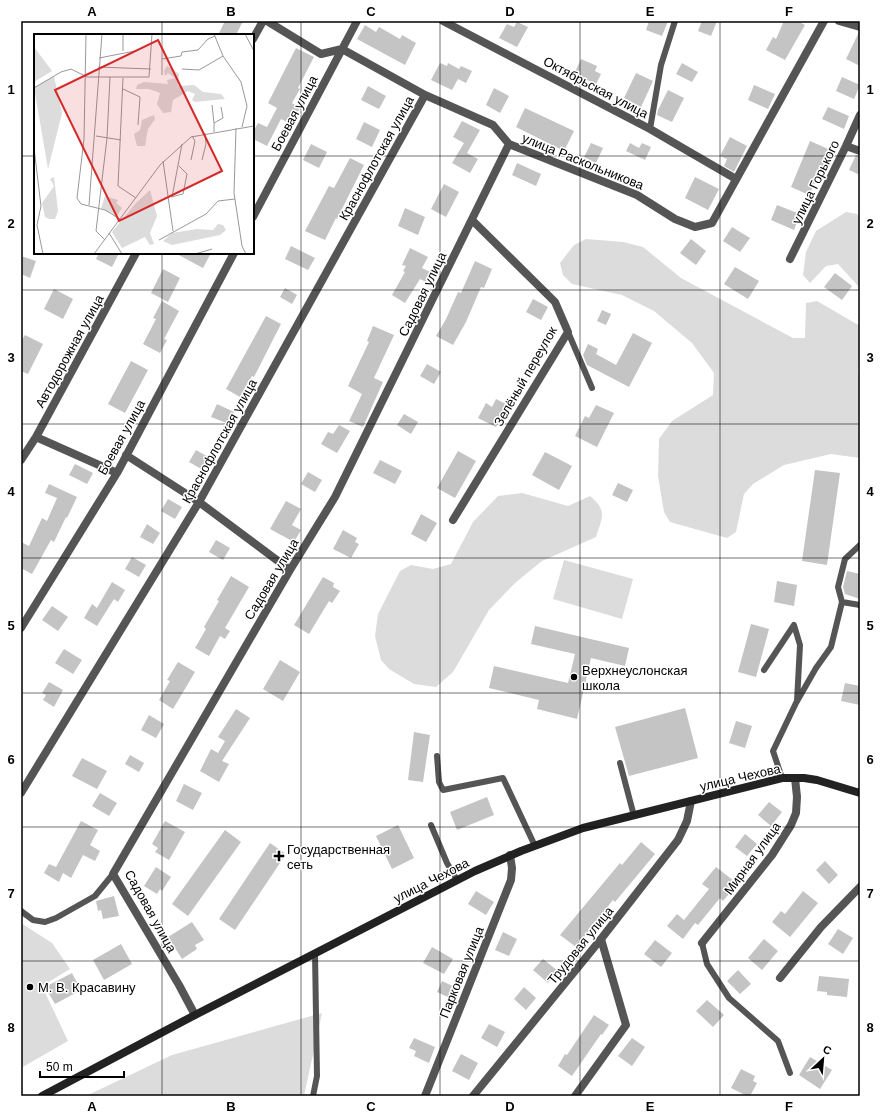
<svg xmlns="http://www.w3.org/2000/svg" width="881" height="1117" viewBox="0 0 881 1117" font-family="Helvetica,sans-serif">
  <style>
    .green { fill: #dcdcdc }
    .building { fill: #c4c4c4 }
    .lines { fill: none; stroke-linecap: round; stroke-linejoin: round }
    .lane { stroke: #555; stroke-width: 6 }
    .street { stroke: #555; stroke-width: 8 }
    .secondary { stroke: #222; stroke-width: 8 }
    .grid { fill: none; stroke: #000; stroke-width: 1; stroke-opacity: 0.55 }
    .poi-dot { fill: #000; stroke: #fff; stroke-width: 1.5 }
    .labels { text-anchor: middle; stroke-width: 3; stroke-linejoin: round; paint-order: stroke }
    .street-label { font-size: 13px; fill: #000; stroke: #fff }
    .poi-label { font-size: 13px; fill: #000; stroke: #fff; text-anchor: start }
    .inset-road { fill: none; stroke: #999; stroke-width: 1 }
    .view { fill: #d62828; fill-opacity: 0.15; stroke: #d62828; stroke-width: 2 }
    .inset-edge { fill: none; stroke: #000; stroke-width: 2 }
    .neatline { fill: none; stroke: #000; stroke-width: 1.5 }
    .grid-label { font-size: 13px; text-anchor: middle; font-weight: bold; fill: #000 }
  </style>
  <rect width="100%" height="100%" fill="#fff"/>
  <path class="green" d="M846,212L857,214L860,219V288L838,264L826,266L810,283L803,275L806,252L816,231Z
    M586,239L623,242L643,247L681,278L793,338H805L806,303L817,301L860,326V358L858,371L860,376V458L831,454L784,465L753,484L744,494L736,532L727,538L670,522L664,512L658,476L659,439L672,421L713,395L714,373L692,343L654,311L622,295L572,284L563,275L560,263L574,245Z
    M522,493L568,506L590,496C608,511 602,517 596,537L542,561L515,583L489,610L453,672L436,687L414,684L389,669L381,660L375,636L378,614L400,571L411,565L433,569L451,564L473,522L498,496Z
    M564,560L633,579L622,619L553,599Z
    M21,923L52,943L70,969L42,986L68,1041L21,1068Z
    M322,1013L304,1096H86L172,1055Z"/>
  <path class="building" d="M225,21H243L236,35H218Z
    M649,21H668L662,36L646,30Z
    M702,21H717L711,36L698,31Z
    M784,21H797L805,25L785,60L766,50L773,37L776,39Z
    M517,22L528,27L517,47L499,38L507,24L514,27Z
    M365,25L376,32L379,27L400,39L402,35L416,43L405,65L357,39Z
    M859,32H860V66L846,59Z
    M296,48L314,57L298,88L300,89L292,103L300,108L291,124L281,119L267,146L253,139V132L258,123L267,127L277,108L268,103Z
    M581,59L597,66L595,71L601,74L596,84L574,74Z
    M440,63L447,66L448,63L459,69L461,66L472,71L466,83L458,79L452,90L431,80Z
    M682,63L698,72L692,82L676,74Z
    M636,73L653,81L641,107L624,98Z
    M842,77L860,85L854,99L836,91Z
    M754,85L775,94L768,109L748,100Z
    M368,86L386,96L379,109L361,100Z
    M494,88L509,96L500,113L486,105Z
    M668,90L684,98L672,122L657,115L658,110Z
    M828,107L849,116L844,129L822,119Z
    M525,108L574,131L564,151L516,127Z
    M462,121L480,130L467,153L478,159L470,173L452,163L464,143L453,137Z
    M364,122L380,130L372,147L356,139Z
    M730,137L747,146L734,172L724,166L727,159L720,156Z
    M810,141L833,151L825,168L822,167L809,195L791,187Z
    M591,143L603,148L596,163L584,157Z
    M630,143L639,148L642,143L651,147L645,160L626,151Z
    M311,144L327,152L319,168L303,160Z
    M856,155L860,156V175L849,170Z
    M350,158L364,165L337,219L336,218L325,240L305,231L329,186L334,188Z
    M517,163L541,174L536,186L512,175Z
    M695,177L719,189L708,210L685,198Z
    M444,184L459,192L446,217L431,209Z
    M777,205L800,214L794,230L771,220Z
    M405,208L425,217L418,235L398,226Z
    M732,227L750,238L740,252L723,241Z
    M691,239L706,251L696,265L680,253Z
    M291,246L315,258L308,270L285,259Z
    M410,248L428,257L422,268L430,272L426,282L420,279L405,303L392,295L405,272L403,271L406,266L402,265Z
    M99,253H119L112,267L96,259Z
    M175,253H211L203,268Z
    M21,256L36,261L30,278L21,274Z
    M475,261L492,269L484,288L481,287L466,322L453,345L436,336L446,319L458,292L461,293Z
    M735,267L759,281L748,299L724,284Z
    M163,269L180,278L168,302L151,293Z
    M835,273L852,286L842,300L824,287Z
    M285,288L297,295L292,304L280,297Z
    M54,289L73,299L63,319L44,309Z
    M533,299L548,307L541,320L526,312Z
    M162,301L179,311L164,339L167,340L160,353L143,344L156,319L153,318Z
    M602,310L611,314L606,325L597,321Z
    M266,316L281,324L254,377L252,376L240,397L226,389Z
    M373,326L394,335L374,378L383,382L363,427L349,421L362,394L348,386L369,342L367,341Z
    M633,333L652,343L629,387L587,365L583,355L588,344L598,349L596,354L616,365Z
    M25,335L43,344L28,374L21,371V341Z
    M131,361L148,370L125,413L108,404Z
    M427,364L441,372L434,384L420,376Z
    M496,399L508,405L496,427L478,418L486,403L492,407Z
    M217,404L234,412L229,424L211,417Z
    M596,405L614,413L597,447L575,436L585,416L589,418Z
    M404,414L418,422L411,434L397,425Z
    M339,425L350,431L337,453L321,444L328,432L333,434Z
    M196,450L210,458L203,470L189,462Z
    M458,451L476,461L455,498L437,488Z
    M545,452L572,466L559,490L532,475Z
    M380,460L402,471L395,484L373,473Z
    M75,464L93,473L87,484L69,475Z
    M815,470L840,473L827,565L802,561Z
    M308,472L322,480L315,492L301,484Z
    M618,483L633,490L627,502L612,495Z
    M49,484L77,497L67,518L66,517L54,542L51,540L32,574L21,568V542L29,546L42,518L47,521L57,498L45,493Z
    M168,499L182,507L175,519L161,511Z
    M286,501L301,509L292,525L301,530L294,542L270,529Z
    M421,514L437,523L426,542L411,534Z
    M147,524L160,533L153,544L140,537Z
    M343,530L357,538L355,542L359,544L351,558L333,549Z
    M216,540L230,548L223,560L209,552Z
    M132,557L146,565L139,577L125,569Z
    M847,571L860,574V599L845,594L843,587Z
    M231,576L249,587L225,628L230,631L225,639L220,636L209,656L195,648L206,629L204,627L219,601L217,600Z
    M323,577L334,583L333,587L340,591L332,603L329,601L309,634L294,625Z
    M777,581L797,585L794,606L774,602Z
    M112,582L125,590L118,602L114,599L97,626L84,618L92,604L97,608Z
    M52,606L68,617L58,631L42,620Z
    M751,624L769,629L756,677L738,672Z
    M535,626L629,648L625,666L591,658L577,719L537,709L539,700L489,688L494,666L568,683L575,654L531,644Z
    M64,649L82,660L73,674L55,663Z
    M280,660L300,672L283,701L263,689Z
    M178,662L195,672L173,709L159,700L170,681L167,680Z
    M49,682L63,690L54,707L43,700L46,695L42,693Z
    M845,683L860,686V705L841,701Z
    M685,708L698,758L629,776L615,727Z
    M236,709L250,718L222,761L229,764L219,782L200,771L211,749L218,753L225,741L218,737Z
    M149,715L164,724L156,738L141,730Z
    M736,721L752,726L745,748L729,743Z
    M414,732L430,735L423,782L408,780Z
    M130,755L144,763L139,772L125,764Z
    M82,758L107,771L97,789L72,776Z
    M184,784L202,793L193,810L176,801Z
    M100,793L117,803L109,816L92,806Z
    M487,797L494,815L457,830L450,812Z
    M769,802L782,812L771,826L758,815Z
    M81,821L98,830L90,845L100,851L95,861L83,855L71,878L63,873L59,882L44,873L49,864L56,867Z
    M165,821L185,832L169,860L155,852L158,848L152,844Z
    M398,825L414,858L392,869L376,836Z
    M225,830L241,842L188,916L172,904Z
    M745,834L757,844L747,856L735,847Z
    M641,842L655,854L615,902L613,900L576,947L560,935L620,863L622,865Z
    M270,843L286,854L235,930L219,919Z
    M825,861L838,875L829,884L816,870Z
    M156,867L171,877L162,891L160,889L157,894L144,886Z
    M716,867L734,881L729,886L733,889L723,901L720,898L698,925L695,923L683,939L667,926L677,914L684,920L709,889L702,884Z
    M476,891L494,902L486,915L468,904Z
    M803,891L818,903L790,937L772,922L781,911L785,914Z
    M114,896L119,916L103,919L101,910L98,911L96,901Z
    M192,922L204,940L195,945L197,949L182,959L168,937Z
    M838,929L853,938L843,954L828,944Z
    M503,932L517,939L509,956L495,950Z
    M764,939L778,951L762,970L748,958Z
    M655,940L672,953L661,967L644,954Z
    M121,944L132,964L104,980L93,960Z
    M432,947L453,959L444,974L423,963Z
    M543,959L558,971L548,983L533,970Z
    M738,970L751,984L740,994L727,981Z
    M72,973L81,990L55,1004L45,987Z
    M819,976L849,979L847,997L827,995V992L817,991Z
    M442,981L459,989L454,1000L437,992Z
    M524,987L536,998L526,1010L514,999Z
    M707,1000L724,1015L713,1027L696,1011Z
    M594,1015L609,1025L602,1035L601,1034L572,1076L558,1066L565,1054L567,1055Z
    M489,1024L505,1032L497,1047L481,1038Z
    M414,1038L435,1047L429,1063L414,1056L416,1051L409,1048Z
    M632,1038L645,1047L632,1066L618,1056Z
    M461,1054L478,1063L469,1080L452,1071Z
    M810,1057L832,1070L820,1089L799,1075Z
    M741,1069L755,1076L753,1081L757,1083L750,1096H747L731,1088Z"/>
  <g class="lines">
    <path class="lane" d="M650,129L661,65L675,21
      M568,332L592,388
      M842,602L838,587L845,559L860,545
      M764,670L794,625L800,645L797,701
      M437,756L439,782L443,790L503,778L535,846
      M620,763L634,816
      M782,778L773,751L796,703L816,668L831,647L842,602L860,605
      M431,825L447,863L457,880
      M21,911L33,920L45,922L56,918L95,896L113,874
      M702,943L707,964L729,998L778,1041L790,1073
      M313,1096L317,1076L315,953"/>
    <path class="street" d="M267,21L321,54L342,49L425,95L493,125L509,144L637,195L675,219L695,227L712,223L824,21
      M443,21L650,129L736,179
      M839,21L860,27
      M253,39L263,21
      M846,146L860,151
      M253,217L357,21
      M790,259L846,146L860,115
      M36,437L117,473
      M126,455L199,502L290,570
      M21,460L36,437L136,253
      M453,520L568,332L555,302L472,220
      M21,628L117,473L234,253
      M21,793L199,502L425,95
      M702,943L772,855L791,825L796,813L797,797L795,778
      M780,978L821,927L860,887
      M195,1015L179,985L113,874L290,570L335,497L509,144
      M425,1096L511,880L512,868L510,855
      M473,1096L601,939L678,840L687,821L691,801
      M575,1096L626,1025L601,939"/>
    <path class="secondary" d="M42,1096L195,1015L475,871L521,851L583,828L782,778H804L817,780L860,793"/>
  </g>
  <path class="grid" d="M162,21V35M301,21V1096M440,21V1096M580,21V1096M720,21V1096M21,156H35M253,156H860M162,253V1096M21,290H860M21,424H860M21,558H860M21,693H860M21,827H860M21,961H860"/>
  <g class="poi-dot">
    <circle cx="574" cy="677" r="4"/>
    <path d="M277 850h4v4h4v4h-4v4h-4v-4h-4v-4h4z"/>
    <circle cx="30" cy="987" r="4"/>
  </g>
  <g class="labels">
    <g class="street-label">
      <text transform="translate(596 87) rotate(28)" y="5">Октябрьская улица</text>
      <text transform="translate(294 113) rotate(-62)" y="5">Боевая улица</text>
      <text transform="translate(376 158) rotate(-61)" y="5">Краснофлотская улица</text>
      <text transform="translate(583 161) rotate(22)" y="5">улица Раскольникова</text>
      <text transform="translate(815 182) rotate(-64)" y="5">улица Горького</text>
      <text transform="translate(422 294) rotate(-64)" y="5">Садовая улица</text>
      <text transform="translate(69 351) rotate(-61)" y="5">Автодорожная улица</text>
      <text transform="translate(525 376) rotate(-60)" y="5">Зелёный переулок</text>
      <text transform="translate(121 437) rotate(-61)" y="5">Боевая улица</text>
      <text transform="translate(219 441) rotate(-61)" y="5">Краснофлотская улица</text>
      <text transform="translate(271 579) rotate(-59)" y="5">Садовая улица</text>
      <text transform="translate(740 777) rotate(-13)" y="5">улица Чехова</text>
      <text transform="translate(752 858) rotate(-54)" y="5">Мирная улица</text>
      <text transform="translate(431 880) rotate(-27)" y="5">улица Чехова</text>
      <text transform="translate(151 911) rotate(61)" y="5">Садовая улица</text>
      <text transform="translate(580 945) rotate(-51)" y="5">Трудовая улица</text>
      <text transform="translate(461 972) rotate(-68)" y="5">Парковая улица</text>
    </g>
    <g class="poi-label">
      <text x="582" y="675">Верхнеуслонская<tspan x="582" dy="15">школа</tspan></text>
      <text x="287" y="854">Государственная<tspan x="287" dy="15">сеть</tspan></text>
      <text x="38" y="992">М. В. Красавину</text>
    </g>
  </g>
  <g transform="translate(34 34)">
    <rect width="220" height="220" fill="#fff"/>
    <path d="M0,13L18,37L0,48ZM133,32L145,40L144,52L160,51L169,58L187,60L191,65L161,68L158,66L161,60L154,57L139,66L137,78L129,79L123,70L126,59L115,55H102L103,51L110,48L134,50L133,46L141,44L134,39L131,42L130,37ZM20,42L28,79L14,135L0,53ZM120,81L121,85L114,95L111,112H103L100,100L106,96L108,86ZM20,143L24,177L21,185H15L11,183L8,169L20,152L16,145ZM116,156L123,182L116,199L120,210L116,211L111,203L88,214L78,198L101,170ZM71,162L84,166L82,169L88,174L83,182L67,174ZM184,190L189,191L192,196L186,201L138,211L129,207L138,199L163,195L179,196Z" fill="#dcdcdc"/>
    <path class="inset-road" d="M52,0L50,105L43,164L47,170L71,176L86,185M128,0V41M180,0L189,22L207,48L213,72L208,93M211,0L220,17M89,17V0M65,24L101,17M128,25L147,22L148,18L164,16L174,5L181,2M64,33L117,35M148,35L165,36L189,22M89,44L84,152L102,164M0,54L27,38L37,35L53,43H115L118,0M89,55L106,63L104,91M178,71L180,89M202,94L200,159L208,212L212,220M180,98V89L189,84L187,73M62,102L87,106M0,114L7,172L3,191L9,220M157,126L161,107L158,102M168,126L172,110L171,99M129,127L139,197M137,163L149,160L153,140L145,132M138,163L148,110M55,171L68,0M75,199L88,220M71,206L62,197L73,104L76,43M125,206L172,180L184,167L201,165M60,220L126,131L157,103L220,92M161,220L178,215"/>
    <path class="view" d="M124,6L188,137L85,187L21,56Z"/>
    <rect width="220" height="220" class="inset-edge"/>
  </g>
  <rect width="881" height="1117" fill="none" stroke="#ffffff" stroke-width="44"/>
  <g transform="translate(823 1059) rotate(26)" stroke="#ffffff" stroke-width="3" paint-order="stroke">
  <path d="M0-3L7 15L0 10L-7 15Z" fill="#000000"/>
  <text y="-6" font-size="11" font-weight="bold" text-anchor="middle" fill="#000000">С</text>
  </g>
  <path d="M40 1071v6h84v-6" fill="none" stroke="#000000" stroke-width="2"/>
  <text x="46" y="1071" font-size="12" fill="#000000" stroke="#ffffff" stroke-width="3" paint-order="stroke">50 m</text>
  <rect x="22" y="22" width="837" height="1073" class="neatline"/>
  <g class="grid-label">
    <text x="92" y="16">A</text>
    <text x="231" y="16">B</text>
    <text x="371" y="16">C</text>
    <text x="510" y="16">D</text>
    <text x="650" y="16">E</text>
    <text x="789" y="16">F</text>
    <text x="11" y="94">1</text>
    <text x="870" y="94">1</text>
    <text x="11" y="228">2</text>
    <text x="870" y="228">2</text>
    <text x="11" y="362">3</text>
    <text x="870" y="362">3</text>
    <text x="11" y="496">4</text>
    <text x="870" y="496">4</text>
    <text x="11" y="630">5</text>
    <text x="870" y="630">5</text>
    <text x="11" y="764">6</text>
    <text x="870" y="764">6</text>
    <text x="11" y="898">7</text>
    <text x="870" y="898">7</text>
    <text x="11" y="1032">8</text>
    <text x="870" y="1032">8</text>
    <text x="92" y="1111">A</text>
    <text x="231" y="1111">B</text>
    <text x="371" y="1111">C</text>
    <text x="510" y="1111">D</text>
    <text x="650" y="1111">E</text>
    <text x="789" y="1111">F</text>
  </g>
</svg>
